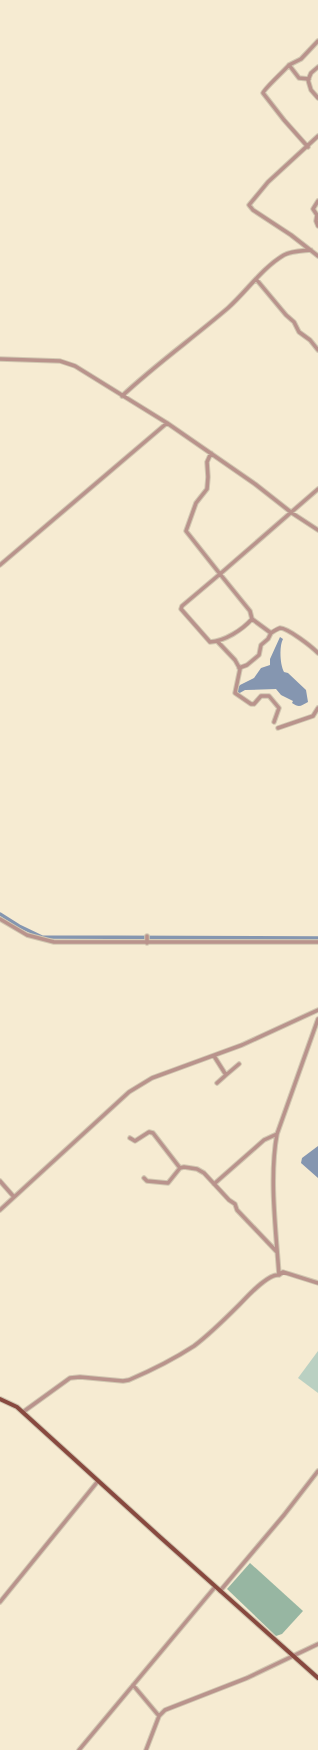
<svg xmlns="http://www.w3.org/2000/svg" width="318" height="1750" viewBox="0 0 318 1750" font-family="'Open Sans',sans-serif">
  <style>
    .green { fill: #bad0c2 }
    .forest { fill: #97b6a2 }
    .water { fill: #8596b0 }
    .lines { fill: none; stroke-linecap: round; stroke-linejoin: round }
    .canal { stroke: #8596b0; stroke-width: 3.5 }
    .minor-casing { stroke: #d1c7b1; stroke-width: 5.5 }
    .major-casing { stroke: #d1c7b1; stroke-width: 6 }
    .minor { stroke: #b9938c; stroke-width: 3.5 }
    .major { stroke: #88493f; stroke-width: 4 }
  </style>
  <rect width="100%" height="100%" fill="#f6ebd2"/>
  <path class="green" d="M318,1351V1393L298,1378Z"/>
  <path class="forest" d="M250,1563L303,1611L282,1634L276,1636L227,1589Z"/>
  <path class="water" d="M280,637L283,639C279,646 280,665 284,672L288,673L306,690L308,702C301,706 299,708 292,703L293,701L281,695L276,689L245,690L238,694L235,691L240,685L254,678L261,668L270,665V659Z
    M318,1146V1178L301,1163L302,1158Z"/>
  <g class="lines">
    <path class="canal" d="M0,914L19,926L42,937L318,938"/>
    <defs>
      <path id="minor" d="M289,65C284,71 264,89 263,93L284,120L308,147
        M318,67L311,73L308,80L311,90L318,98
        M309,79L299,78L289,65L301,59L318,41
        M318,136L268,182L249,205L253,210L291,235L318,256
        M318,201L313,209L317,215L316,221L318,226
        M256,279L286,315L294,322L299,332L310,340L318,350
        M0,359L60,361L75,366L167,423L255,484L292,513L318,530
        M122,396C155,365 193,338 228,308C247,291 262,268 284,255C291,251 302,251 311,250
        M211,453L207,462L208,477L207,489L196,503L186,531L220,574L182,606L181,609L210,642C225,641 242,630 252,619
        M318,489L220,574L250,611L252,619L271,633C274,631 277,629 280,628C288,628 312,647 318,653
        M0,565L167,423
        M217,641L235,660L240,669L235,693L251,704H254L261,696H269L279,708L274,722
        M239,668L247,665L259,655L261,645L268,639L271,633
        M278,728L313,716L318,708
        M0,919L27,935L54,942H318
        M147,943V936
        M214,1056L226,1075L239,1064
        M217,1083L226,1075
        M130,1138L135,1141L149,1132L153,1133L180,1168
        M144,1178L147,1181L168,1183L180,1168L184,1167L197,1169L204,1173L229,1200L235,1204L237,1210L277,1252
        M0,1181L14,1197
        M214,1184L264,1140L277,1134
        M0,1210L129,1092L152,1078L242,1045L318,1010
        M279,1275C276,1231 269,1177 277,1134L318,1019
        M23,1412L70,1378L80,1377L123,1381L129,1380C150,1371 174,1359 194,1346C210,1334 225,1319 239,1305C247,1297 268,1273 279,1275L283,1272L318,1283
        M220,1591L284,1515L318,1471
        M0,1602L98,1481
        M133,1685L159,1716
        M79,1750L215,1587
        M146,1750L159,1716L165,1710L247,1678L318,1644"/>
      <path id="major" d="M0,1399L17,1407L160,1537L318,1678"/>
    </defs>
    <use href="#minor" class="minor-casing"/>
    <use href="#major" class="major-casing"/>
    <use href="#minor" class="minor"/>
    <use href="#major" class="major"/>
  </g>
</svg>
